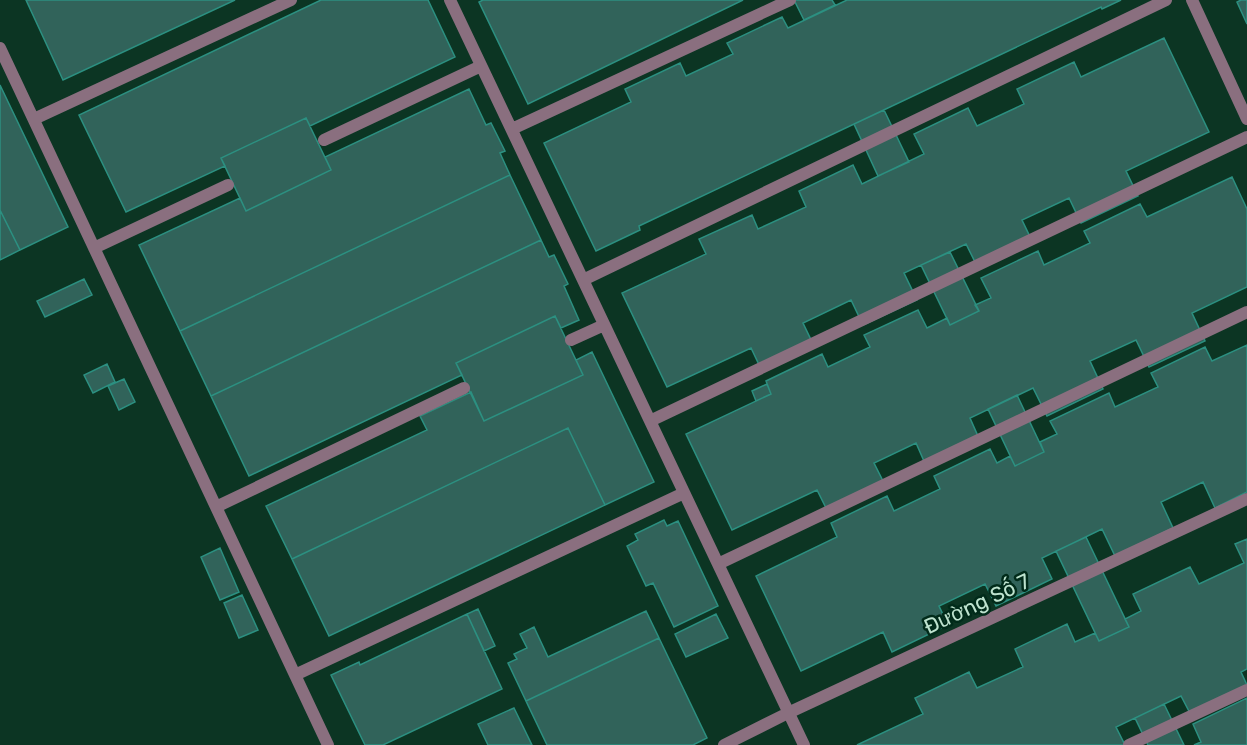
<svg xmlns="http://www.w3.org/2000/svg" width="1247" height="745" viewBox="0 0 1247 745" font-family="Rubik,sans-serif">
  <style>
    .building { fill: #31635a; stroke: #2c9081; stroke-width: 1.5 }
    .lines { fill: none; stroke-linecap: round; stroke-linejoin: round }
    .lane { stroke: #8a6f7f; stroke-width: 12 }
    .labels { text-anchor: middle; stroke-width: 5; stroke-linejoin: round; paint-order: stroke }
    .street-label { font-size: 21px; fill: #bee3cf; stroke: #012b1a }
  </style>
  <rect width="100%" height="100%" fill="#0c3523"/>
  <path class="building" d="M26,0H235L63,80Z
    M321,0H428L455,57L310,126L306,118L221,158L225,166L126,212L79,115Z
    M483,0H743L528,104L479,2Z
    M794,0H832L835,5L804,20Z
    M847,0H1121L1102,9L1101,7L639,226L640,230L596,251L544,143L631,102L625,89L680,63L686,76L733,54L727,43L782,17L788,28Z
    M1241,0H1247V24L1237,2Z
    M1164,38L1209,132L1126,171L1138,196L1081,223L1069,198L1022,220L1033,243L978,268L966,244L904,273L917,300L863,325L851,300L803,323L814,346L762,371L751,348L667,387L622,293L706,254L699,239L752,215L758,229L806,207L799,191L853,165L862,184L924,154L914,134L968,108L977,126L1024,104L1017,89L1074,62L1081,77Z
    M0,85L68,227L20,250L0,210Z
    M469,89L486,125L491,123L505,151L500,153L510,175L180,331L139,245L240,198L246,211L331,170L325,157Z
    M884,110L909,162L878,176L854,124Z
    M306,118L331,170L246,211L221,158Z
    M510,175L541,240L211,396L180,331Z
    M1232,177L1247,209V287L1192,313L1205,341L1149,367L1136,340L1090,361L1103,389L1047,416L1033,388L970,418L981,443L927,468L916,443L874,463L886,487L829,514L817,490L732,530L686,434L771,394L766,381L822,354L828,367L870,347L864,335L918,310L927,328L947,318L950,325L979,311L975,305L991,298L981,278L1038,251L1044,265L1090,243L1084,231L1140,204L1147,217Z
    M0,210L20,250L0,260Z
    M541,240L549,257L554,255L568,284L564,286L579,320L561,328L555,316L456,363L462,375L249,476L211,396Z
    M950,252L979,311L950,325L921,265Z
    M84,279L92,295L45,317L37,301Z
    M555,316L583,375L484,421L456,363Z
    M1247,345V492L1215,508L1203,482L1161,502L1173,528L1115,556L1102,529L1042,558L1052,579L996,606L985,584L939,606L948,625L892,652L883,632L801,671L756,576L837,537L831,523L887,496L894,511L940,489L934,476L990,449L997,463L1010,456L1015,466L1044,452L1040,442L1057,434L1050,421L1109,393L1115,407L1158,387L1151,373L1205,347L1212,361Z
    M592,352L654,482L605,505L568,428L292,559L266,506L427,430L420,416L471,392L484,421L583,375L576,360Z
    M107,364L115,382L93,393L84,375Z
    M124,379L135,402L119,410L108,386Z
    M767,384L771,394L756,401L752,391Z
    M1017,395L1044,452L1015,466L988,409Z
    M568,428L605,505L329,636L292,559Z
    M664,520L667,526L678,521L718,606L674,627L653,583L646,586L627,546L638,540L635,534Z
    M1086,537L1129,627L1099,641L1056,551Z
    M1247,539V669L1241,672L1247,685L1192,717L1181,696L1116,727L1125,745H857L923,714L915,698L969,672L977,688L1023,667L1015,649L1067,624L1075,642L1095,633L1099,641L1129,627L1125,619L1141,611L1133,594L1190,567L1199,584L1244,563L1235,544Z
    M220,548L239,592L220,600L201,557Z
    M242,595L258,630L239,638L224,603Z
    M478,609L495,646L484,651L467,614Z
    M646,611L659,638L526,701L508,663L517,659L514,654L527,648L520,634L534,627L548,657Z
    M467,614L502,689L383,745H365L331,675L359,662L360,665Z
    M716,614L728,638L686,657L675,634Z
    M659,638L707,738L693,745H547L526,701Z
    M1247,698V745H1194L1201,742L1193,724Z
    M1164,704L1184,745H1148L1135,718Z
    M514,708L532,745H488L478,724Z"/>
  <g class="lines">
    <path class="lane" d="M450,0L804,745
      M1192,0L1247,119
      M0,48L328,745
      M34,119L291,0
      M512,129L790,0
      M324,140L481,66
      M94,248L228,185
      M583,280L1166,0
      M571,340L604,325
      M650,421L1247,137
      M216,507L464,388
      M718,564L1247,312
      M295,675L684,493
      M724,745L788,713L1247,499
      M1129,745L1247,690"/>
  </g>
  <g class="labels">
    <g class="street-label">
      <text transform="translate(977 604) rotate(-25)" y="7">Đường Số 7</text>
    </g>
  </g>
</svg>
